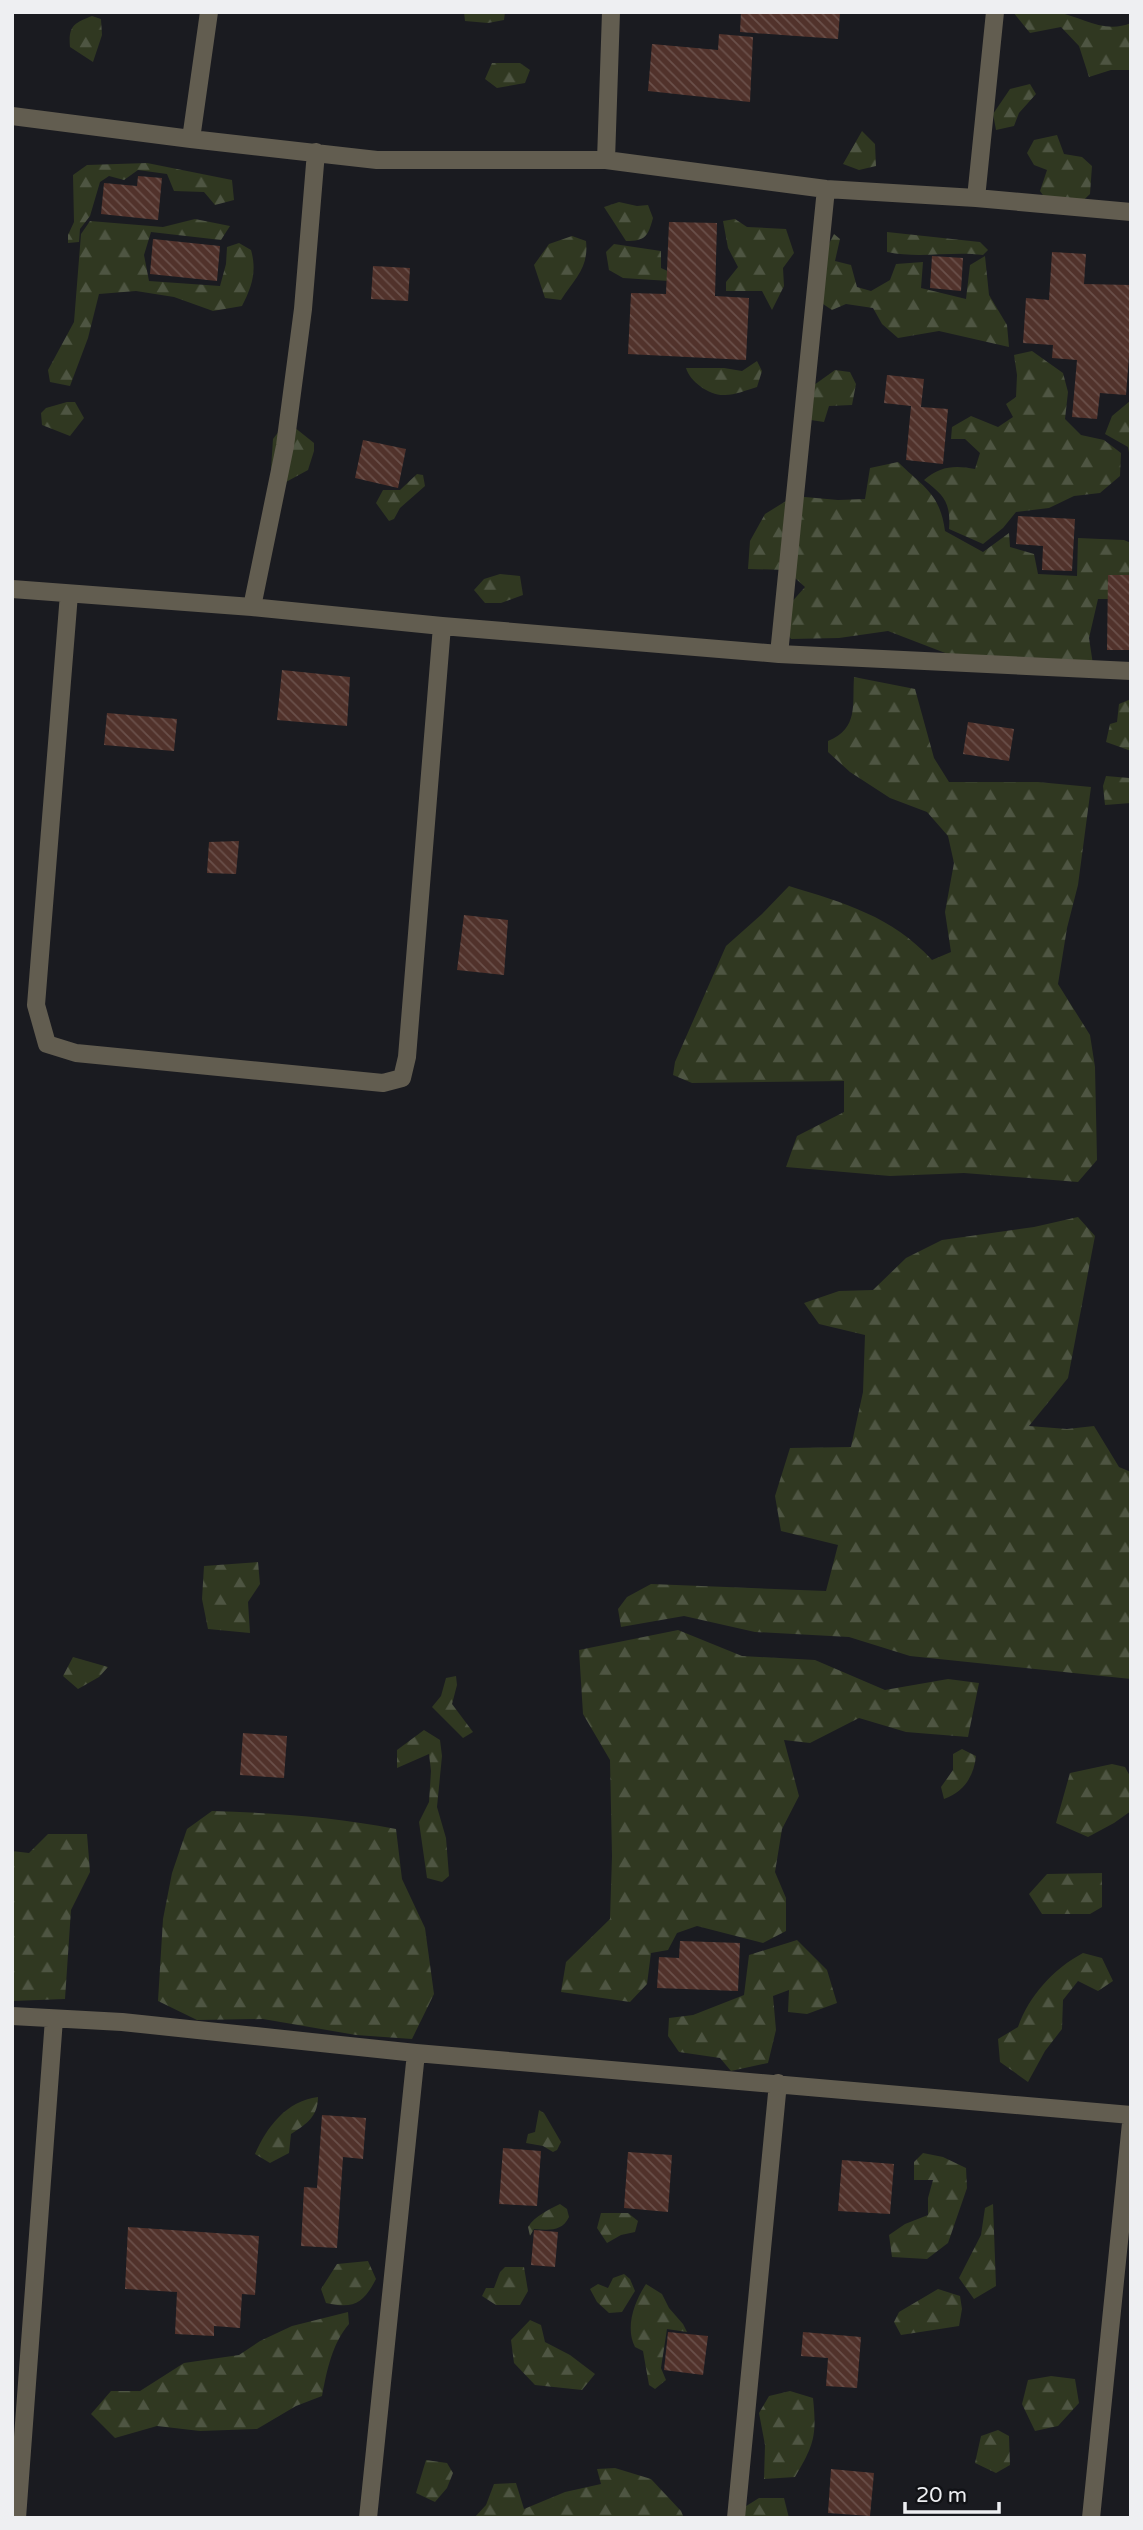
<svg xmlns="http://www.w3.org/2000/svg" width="1143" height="2530" viewBox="0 0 1143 2530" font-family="'Varela Round',sans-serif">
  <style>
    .forest { fill: url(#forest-firs) }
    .building { fill: url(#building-back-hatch) }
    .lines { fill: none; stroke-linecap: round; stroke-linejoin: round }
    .street { stroke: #625d50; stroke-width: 18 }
  </style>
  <defs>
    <pattern id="forest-firs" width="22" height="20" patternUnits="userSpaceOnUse" patternTransform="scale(1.75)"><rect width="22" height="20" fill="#303821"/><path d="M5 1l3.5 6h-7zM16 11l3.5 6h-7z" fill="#4e5542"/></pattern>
    <pattern id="building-back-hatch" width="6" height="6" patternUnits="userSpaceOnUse" patternTransform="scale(1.75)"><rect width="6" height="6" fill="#51322b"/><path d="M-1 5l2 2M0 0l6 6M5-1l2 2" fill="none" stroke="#6a504a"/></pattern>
  </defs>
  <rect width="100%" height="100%" fill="#1a1b20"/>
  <path class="forest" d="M464,12H505L504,20L488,23L465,21Z
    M1013,12C1026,12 1043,10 1057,12C1082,17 1104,34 1131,23V70H1111L1089,77L1079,46L1061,27L1030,33Z
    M92,16L101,19L102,35L93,62L70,47C68,26 74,23 92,16Z
    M492,63H520L530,70L525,83L497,88L485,79Z
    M1030,84L1036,94L1019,113L1014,126L996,130L993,114L1010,89Z
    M862,131L875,144L876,166L859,170L843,164Z
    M1057,135L1064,154L1082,157L1092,166L1090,194L1069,214L1056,213L1040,191L1047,170L1034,165L1027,153L1034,140Z
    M147,163L232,180L234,200L215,205L204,192L174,191L167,174L138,170L124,180L109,176L100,182L90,216L80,229L79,242L68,243V235L74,222L73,175L87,165Z
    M619,202L637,206L648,205L653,218C648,236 646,241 626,241L604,207Z
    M195,219L230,226L221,240L151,232L144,255L149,281L220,286L226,264L227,247L239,243L251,250C257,271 252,287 242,306L213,311L174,297L136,291L99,294L88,338L70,386L50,382L48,370L74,322L81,234L90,221L163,227Z
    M735,219L747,227L786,229L794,253L783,268L784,286L772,310L762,291H726V282L738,267L728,248L723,221Z
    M887,232L980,242L988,250L983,255C950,251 920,259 887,252Z
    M834,234L840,239L835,261L851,265L857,287L871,291L890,280L896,264L923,262L921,288L966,299L970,265L985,256L989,295L1007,325L1009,347L939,331L898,338L882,324L873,308L846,304L832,310L814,298L819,263Z
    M572,236L586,241C589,268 575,278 561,300L545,298L534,265L549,244Z
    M614,244L661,251V268L672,273L669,281L623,278L609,270L606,252Z
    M1032,351L1063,373L1068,392L1065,419L1081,435L1104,440L1121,453L1120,476L1100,493L1074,496L1049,508L1016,512L1003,528L983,544L949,529C951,503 944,495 924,480C940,466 955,465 975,469L980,453L965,439H951L952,427L971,416L998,427L1013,417L1006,404L1016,397L1017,375L1014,355Z
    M757,361L762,371L757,387C747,390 735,395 725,395C710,396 690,382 686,368H724L742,371Z
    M835,370L850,372L856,384L852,405L829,406L824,422L804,419L814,385Z
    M1131,393V464L1128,447L1105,434L1112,416L1130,401Z
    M67,402H75L84,418L70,436L42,425L41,413L46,408Z
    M283,426L294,427L314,443V451L308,470L286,482L271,469L273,439Z
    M898,462C923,487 940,493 945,531L983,552L1009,533L1010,547L1034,554L1038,574L1077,576L1078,538L1124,540L1131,543V599H1098L1089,638L1094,671L953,656L888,631L839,638L791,639L781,624L789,605L805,587L786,570L748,569L750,541L765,514L794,496L838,500L865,499L870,468Z
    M417,474L423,475L425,486L400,508L394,519L389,521L376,503L383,490H400Z
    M500,574L520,576L523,595L501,603H485L474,590L484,579Z
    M854,677L915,689L934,758L949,782H1038L1091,787L1078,885L1067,928L1058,984L1090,1035L1095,1067L1097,1160L1078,1182L964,1173L890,1176L786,1167L797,1136L844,1112V1081L692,1083L673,1075L675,1062L726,946L762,914L789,886C844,903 892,916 932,960L951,952L945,912L954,863L948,836L927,812L890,798L850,772L828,752V741C859,728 852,705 854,677Z
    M1131,699V751L1106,742L1110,724L1117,722L1119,704Z
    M1131,766V803L1105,805L1103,786L1106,776L1129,778Z
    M1078,1217L1095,1236L1068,1378L1029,1426L1067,1429L1094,1426L1119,1467L1131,1472V1679L910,1656L849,1637L755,1632L684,1616L621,1627L618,1609L627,1597L651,1584L826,1591L838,1545L781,1531L775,1496L790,1448L851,1447L863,1392L865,1335L819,1324L804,1303L839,1291L873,1290L906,1258L942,1240L1034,1227Z
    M258,1562L260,1584L248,1602L250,1633L208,1629L202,1599L204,1566Z
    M678,1630L742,1656L815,1660L885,1690L948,1679L979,1683L968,1737L906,1732L859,1718L810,1743L784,1740L799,1796L782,1829L775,1872L786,1898V1931L763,1943L697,1926L677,1933L668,1950L651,1953L647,1984L630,2002L561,1992L566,1962L610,1919L612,1856L610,1760L583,1714L579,1650Z
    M73,1657L108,1667L99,1677L78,1689L63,1676Z
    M456,1676L457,1685L452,1704L473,1732L463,1738L432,1707L441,1696L446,1678Z
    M424,1730L440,1740L442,1756L437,1807L446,1838L449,1876L442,1882L427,1878L419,1822L429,1802L431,1771L429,1754L397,1768V1750Z
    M962,1749L976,1756C974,1776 964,1792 944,1799L941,1787L953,1770V1754Z
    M1112,1764L1125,1767L1131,1778V1811L1114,1823L1088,1837L1056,1823L1070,1773Z
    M212,1811C274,1813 335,1817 396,1829L402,1879L425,1928L434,1994L412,2039L356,2035L263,2019L197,2020L158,2001L163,1919L172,1873L187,1829Z
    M48,1834H87L90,1872L71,1910L65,1999L12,2001V1851L29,1853Z
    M1102,1873V1907L1090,1914H1042L1029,1894L1047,1874Z
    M797,1940L827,1970L837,2003L807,2014L788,2012L789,1990L773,1996L776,2030L768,2063L731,2071L720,2058L679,2052L668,2036L669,2018L693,2015L744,1995L749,1955Z
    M1083,1953L1102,1958L1113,1981L1098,1991L1078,1981L1063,2000L1062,2029L1045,2051L1028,2082L1000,2062L998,2039L1018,2027C1029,1996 1053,1969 1083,1953Z
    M318,2097C318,2116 307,2124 291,2134L289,2153L270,2163L255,2154C267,2127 286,2101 318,2097Z
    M539,2110L544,2113L561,2142L557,2150L553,2152L543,2146L526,2143L528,2134L535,2132Z
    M923,2153L943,2157L966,2168L967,2188L948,2243L927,2259L892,2257L889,2235L905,2224L928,2215V2198L933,2180H914V2162Z
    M560,2204L567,2209L569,2217C562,2232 548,2230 534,2229L530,2236L528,2227C535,2216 548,2210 560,2204Z
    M993,2204L996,2286L974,2299L959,2278L981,2235L985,2208Z
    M601,2213H628L638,2221L635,2232L621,2235L607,2243L597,2228Z
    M368,2261L376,2279C363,2304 354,2309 326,2303L321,2289L337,2264Z
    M505,2267H524L528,2291L520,2305H496L482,2296L486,2288H494L500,2272Z
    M624,2274L630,2279L635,2291L622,2312L609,2313L597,2302L590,2289L598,2284L608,2288L613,2278Z
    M646,2284L662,2294L669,2308L683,2324L687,2332L667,2329L661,2368L666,2380L655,2389L649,2385L643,2351L635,2347C625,2328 634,2302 646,2284Z
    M938,2289L960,2296L962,2309L959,2326L901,2335L894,2322L899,2312Z
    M348,2312L349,2324C332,2344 327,2370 322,2396L296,2406L257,2429L200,2431L157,2426L115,2438L91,2414L111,2391H140L184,2363L239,2355L260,2341L292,2326Z
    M530,2320L541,2325L545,2342L570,2355L595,2374L582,2390L535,2385L514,2363L511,2340Z
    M1051,2376L1075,2379L1079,2403L1058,2426L1035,2431L1022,2404L1028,2380Z
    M790,2391L813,2398C817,2436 814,2445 795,2477L764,2479L765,2445L759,2413L769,2396Z
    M998,2430L1009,2436L1010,2465L996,2473L975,2463L981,2436Z
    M426,2460L447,2463L453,2473L447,2488L435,2502L416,2493Z
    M615,2468L651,2479L681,2511L684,2518H474L486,2505L494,2484L516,2483L524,2509L565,2492L601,2484L597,2469Z
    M759,2498H784L789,2518H742L743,2508Z"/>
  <path class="building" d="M741,12H840L838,39L740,32Z
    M719,34L753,37L750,102L648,91L652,44L718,50Z
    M138,176L162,178L158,220L101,214L104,183L137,186Z
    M669,222L717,223L715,296L749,298L746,360L628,354L631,293L666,294Z
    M153,239L220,246L217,281L150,274Z
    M1052,252L1086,254L1084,284L1131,285V330L1126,395L1100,393L1097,419L1072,417L1077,360L1052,358L1053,345L1023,343L1026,298L1049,300Z
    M932,256L963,258L961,291L930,288Z
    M373,266L410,268L408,301L371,299Z
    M887,375L924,379L921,407L948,409L943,464L906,460L911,406L884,403Z
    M363,440L406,449L398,488L355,478Z
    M1018,516L1075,519L1072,571L1042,570L1043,546L1016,544Z
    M1108,575H1131V650H1107Z
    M282,670L350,677L347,726L277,720Z
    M107,713L177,719L174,751L104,745Z
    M968,722L1014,729L1009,761L963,754Z
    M239,841L236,874L207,873L209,842Z
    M464,915L508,920L504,975L457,970Z
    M243,1733L287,1736L284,1778L240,1775Z
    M680,1941L740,1943L738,1991L657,1988L659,1957L679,1958Z
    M322,2115L366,2118L363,2159L343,2157L337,2248L301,2246L304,2187L317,2188Z
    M503,2148L541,2151L537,2206L499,2204Z
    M628,2152L672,2155L668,2212L624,2208Z
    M842,2160L894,2164L890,2214L838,2211Z
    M128,2227L259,2236L255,2295L242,2294L240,2328L214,2326V2336L175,2334L177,2292L125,2289Z
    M534,2230L558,2232L555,2267L531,2265Z
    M668,2332L708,2336L703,2375L664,2370Z
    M803,2332L861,2337L857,2388L826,2386L828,2358L801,2356Z
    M831,2469L874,2473L870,2516L828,2513Z"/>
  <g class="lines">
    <path class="street" d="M12,116L191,139L377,160H606L826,189L976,198L1131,212
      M191,139L209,12
      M606,160L611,12
      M976,198L995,12
      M12,589L252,607L442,626L779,654L1131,671
      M69,594L36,1005L47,1044L76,1053L383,1083L402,1078L407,1057L442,626
      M252,607L285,446L303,309L316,152
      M779,654L826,189
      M12,2016L122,2022L416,2053L1131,2115
      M17,2518L54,2019
      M368,2518L416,2053
      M736,2518L778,2083
      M1091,2518L1131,2123"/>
  </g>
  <rect width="1143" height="2530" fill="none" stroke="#eeeff2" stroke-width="28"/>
  <path d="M905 2502v10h94v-10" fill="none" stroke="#eeeff2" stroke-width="3.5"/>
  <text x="916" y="2502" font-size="21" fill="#eeeff2" stroke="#111216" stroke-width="5" paint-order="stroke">20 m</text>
</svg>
